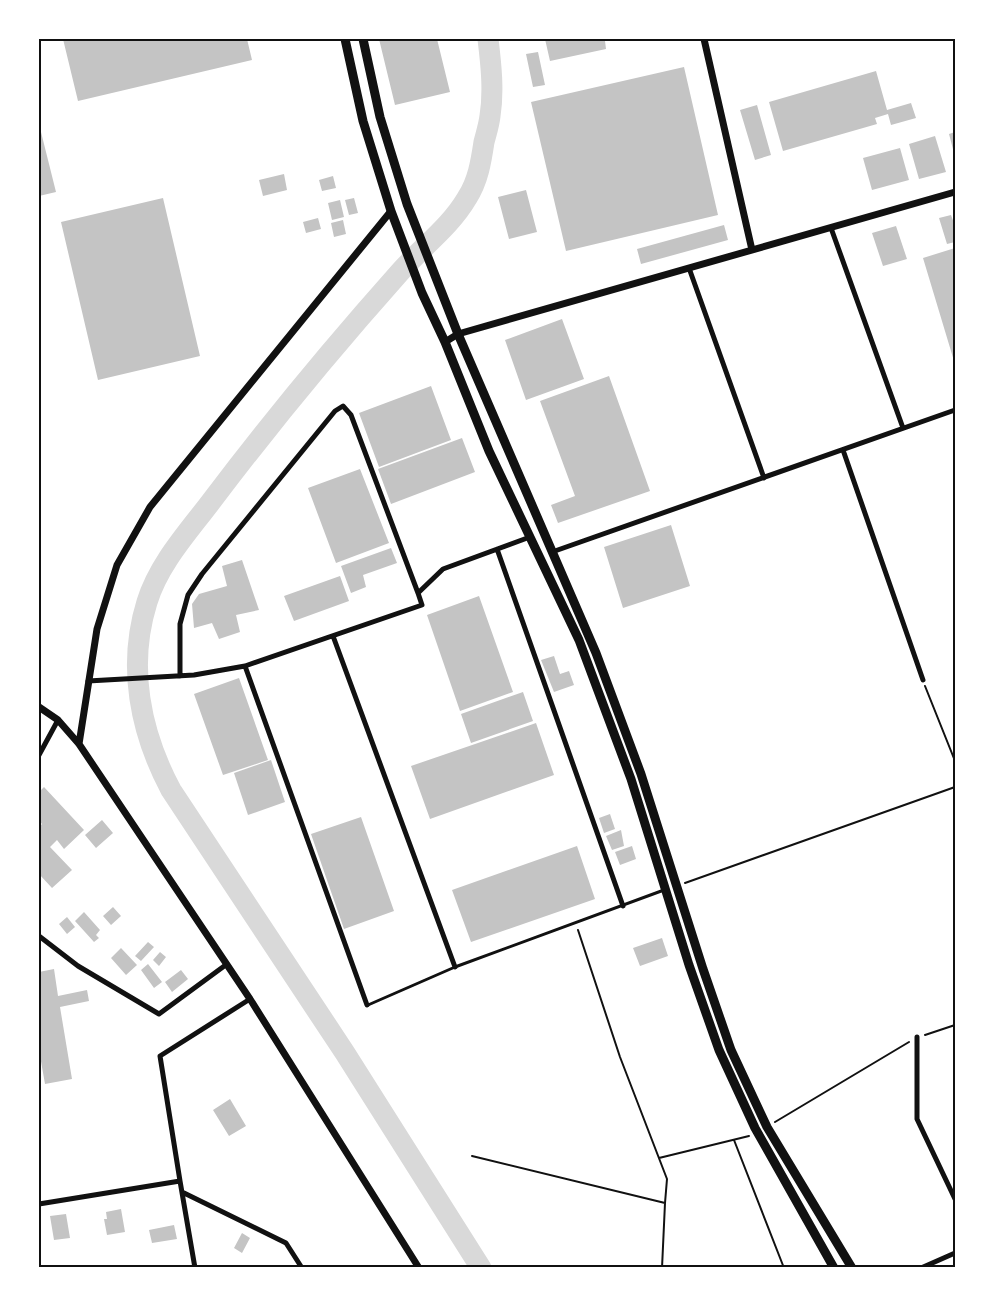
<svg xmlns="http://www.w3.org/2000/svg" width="994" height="1307" viewBox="0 0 994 1307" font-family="Jost,sans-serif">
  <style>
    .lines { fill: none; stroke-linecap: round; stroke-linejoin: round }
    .river { stroke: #d9d9d9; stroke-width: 21 }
    .building { fill: #c4c4c4 }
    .path { stroke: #111; stroke-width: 2 }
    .service { stroke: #111; stroke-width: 3 }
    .minor { stroke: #111; stroke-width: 5 }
    .tertiary { stroke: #111; stroke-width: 7 }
    .primary { stroke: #111; stroke-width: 9 }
    .neatline { fill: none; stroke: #111; stroke-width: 2 }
  </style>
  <rect width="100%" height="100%" fill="#fff"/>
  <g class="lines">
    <path class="river" d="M481,1268L345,1053L171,790C140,732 127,666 147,602C159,563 189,531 213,499C272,421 335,345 400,272C422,247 450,227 467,198C478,181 481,162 484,142C486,134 489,125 490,116C494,91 491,64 488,39"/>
  </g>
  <path class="building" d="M63,39H247L252,60L78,101Z
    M379,39H437L450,92L395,105Z
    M545,39H609V40L605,41L606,49L550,61Z
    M538,52L545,85L533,87L526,54Z
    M684,67L718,215L566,251L531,102Z
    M876,71L887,110L911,103L916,118L891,125L888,114L875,118L877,124L783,151L769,102Z
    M757,105L771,155L755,160L740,110Z
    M39,124L56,192L39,196Z
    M955,132V153H954L949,134Z
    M935,136L946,172L919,179L909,144Z
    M900,148L909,180L872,190L863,158Z
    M284,174L287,190L263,196L259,180Z
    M333,176L336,188L322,191L319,180Z
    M526,190L537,232L509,239L498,197Z
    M163,198L200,356L98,380L61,222Z
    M354,198L358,213L349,215L345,200Z
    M340,200L344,217L332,220L328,203Z
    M951,215L955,226V242L947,244L939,218Z
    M318,218L321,229L306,233L303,222Z
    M343,220L346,234L334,237L331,223Z
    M724,225L728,240L641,264L637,249Z
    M896,226L907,259L883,266L872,233Z
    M955,248V361H954L923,258Z
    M562,319L584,379L526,400L505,340Z
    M609,376L650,491L558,523L551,505L575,496L540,401Z
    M431,386L451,440L379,467L359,413Z
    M462,438L475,472L391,504L378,469Z
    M360,469L389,543L336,563L308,488Z
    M671,525L690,586L623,608L604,547Z
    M391,548L397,563L363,575L366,587L351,593L341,566Z
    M242,560L259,610L236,615L240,632L219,639L212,623L194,628L192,604L199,594L227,586L222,566Z
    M340,576L349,601L294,621L284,596Z
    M479,596L513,692L460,711L427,615Z
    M554,656L560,674L569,671L574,685L554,692L541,660Z
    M239,678L268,760L223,775L194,694Z
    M523,692L533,721L471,743L461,714Z
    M536,723L554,775L430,819L411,766Z
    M271,760L285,802L248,815L234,773Z
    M44,787L84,830L64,849L57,840L50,847L72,870L52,888L39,874V827L42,824L39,821V792Z
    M610,814L615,829L604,833L599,818Z
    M361,817L394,911L344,929L311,834Z
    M102,820L113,833L96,848L85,835Z
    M621,830L624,846L612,850L606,836Z
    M577,846L595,899L471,942L452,890Z
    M632,846L636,859L620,865L615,852Z
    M113,907L121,916L111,925L103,916Z
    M84,912L100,930L96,935L99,938L94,942L75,921Z
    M67,917L75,927L67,934L59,924Z
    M662,938L668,956L640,966L633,948Z
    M148,942L154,947L141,961L135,956Z
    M121,948L137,965L126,975L111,958Z
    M160,952L166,957L159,966L153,960Z
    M148,964L162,982L154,988L141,970Z
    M54,969L58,996L87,990L89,1001L60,1007L72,1079L45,1084L39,1050V972Z
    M181,970L188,979L172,992L165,982Z
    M230,1099L246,1126L229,1136L213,1110Z
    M121,1209L125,1232L107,1235L104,1219H107L106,1212Z
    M66,1214L70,1238L54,1240L50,1216Z
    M174,1225L177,1239L152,1243L149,1230Z
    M242,1233L250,1238L242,1253L234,1248Z"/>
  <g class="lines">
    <path class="path" d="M925,686L955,761
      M685,883L955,787
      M578,930L620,1057L667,1179L665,1203
      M925,1035L955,1025
      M775,1122L909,1042
      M734,1140L784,1268
      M472,1156L665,1203L662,1268
      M659,1158L749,1136"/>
    <path class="service" d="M368,1005L455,967L664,890"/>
    <path class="minor" d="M831,228L903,428
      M689,268L764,478
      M843,450L923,680
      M497,549L623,906
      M552,552L955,410
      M333,636L455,967
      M245,666L367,1005
      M180,676V624L188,595L202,574L335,411L343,406L351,415L418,593
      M88,681L194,675L245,666L422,605L418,593L443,569L530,537
      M39,755L58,720
      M39,936L78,966L159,1014L227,964
      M917,1037V1119L955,1199
      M180,1181L195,1268
      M182,1192L286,1243L302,1268
      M39,1204L180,1181L160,1056L250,999
      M921,1268L955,1253"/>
    <path class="tertiary" d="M704,39L752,250
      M445,342L458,334L955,192
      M39,707L58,720L79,744L250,999L419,1268
      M79,744L97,629L117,565L150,507L391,211"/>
    <path class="primary" d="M345,39L363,121L391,211L422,293L445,342L489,451L579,640L631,779L689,965L719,1050L755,1128L834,1268
      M363,39L380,117L407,204L458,334L596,653L641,774L703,969L731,1050L767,1127L852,1268"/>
  </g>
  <rect width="994" height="1307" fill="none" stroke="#ffffff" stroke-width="81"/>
  <rect x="40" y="40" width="914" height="1226" class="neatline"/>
</svg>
